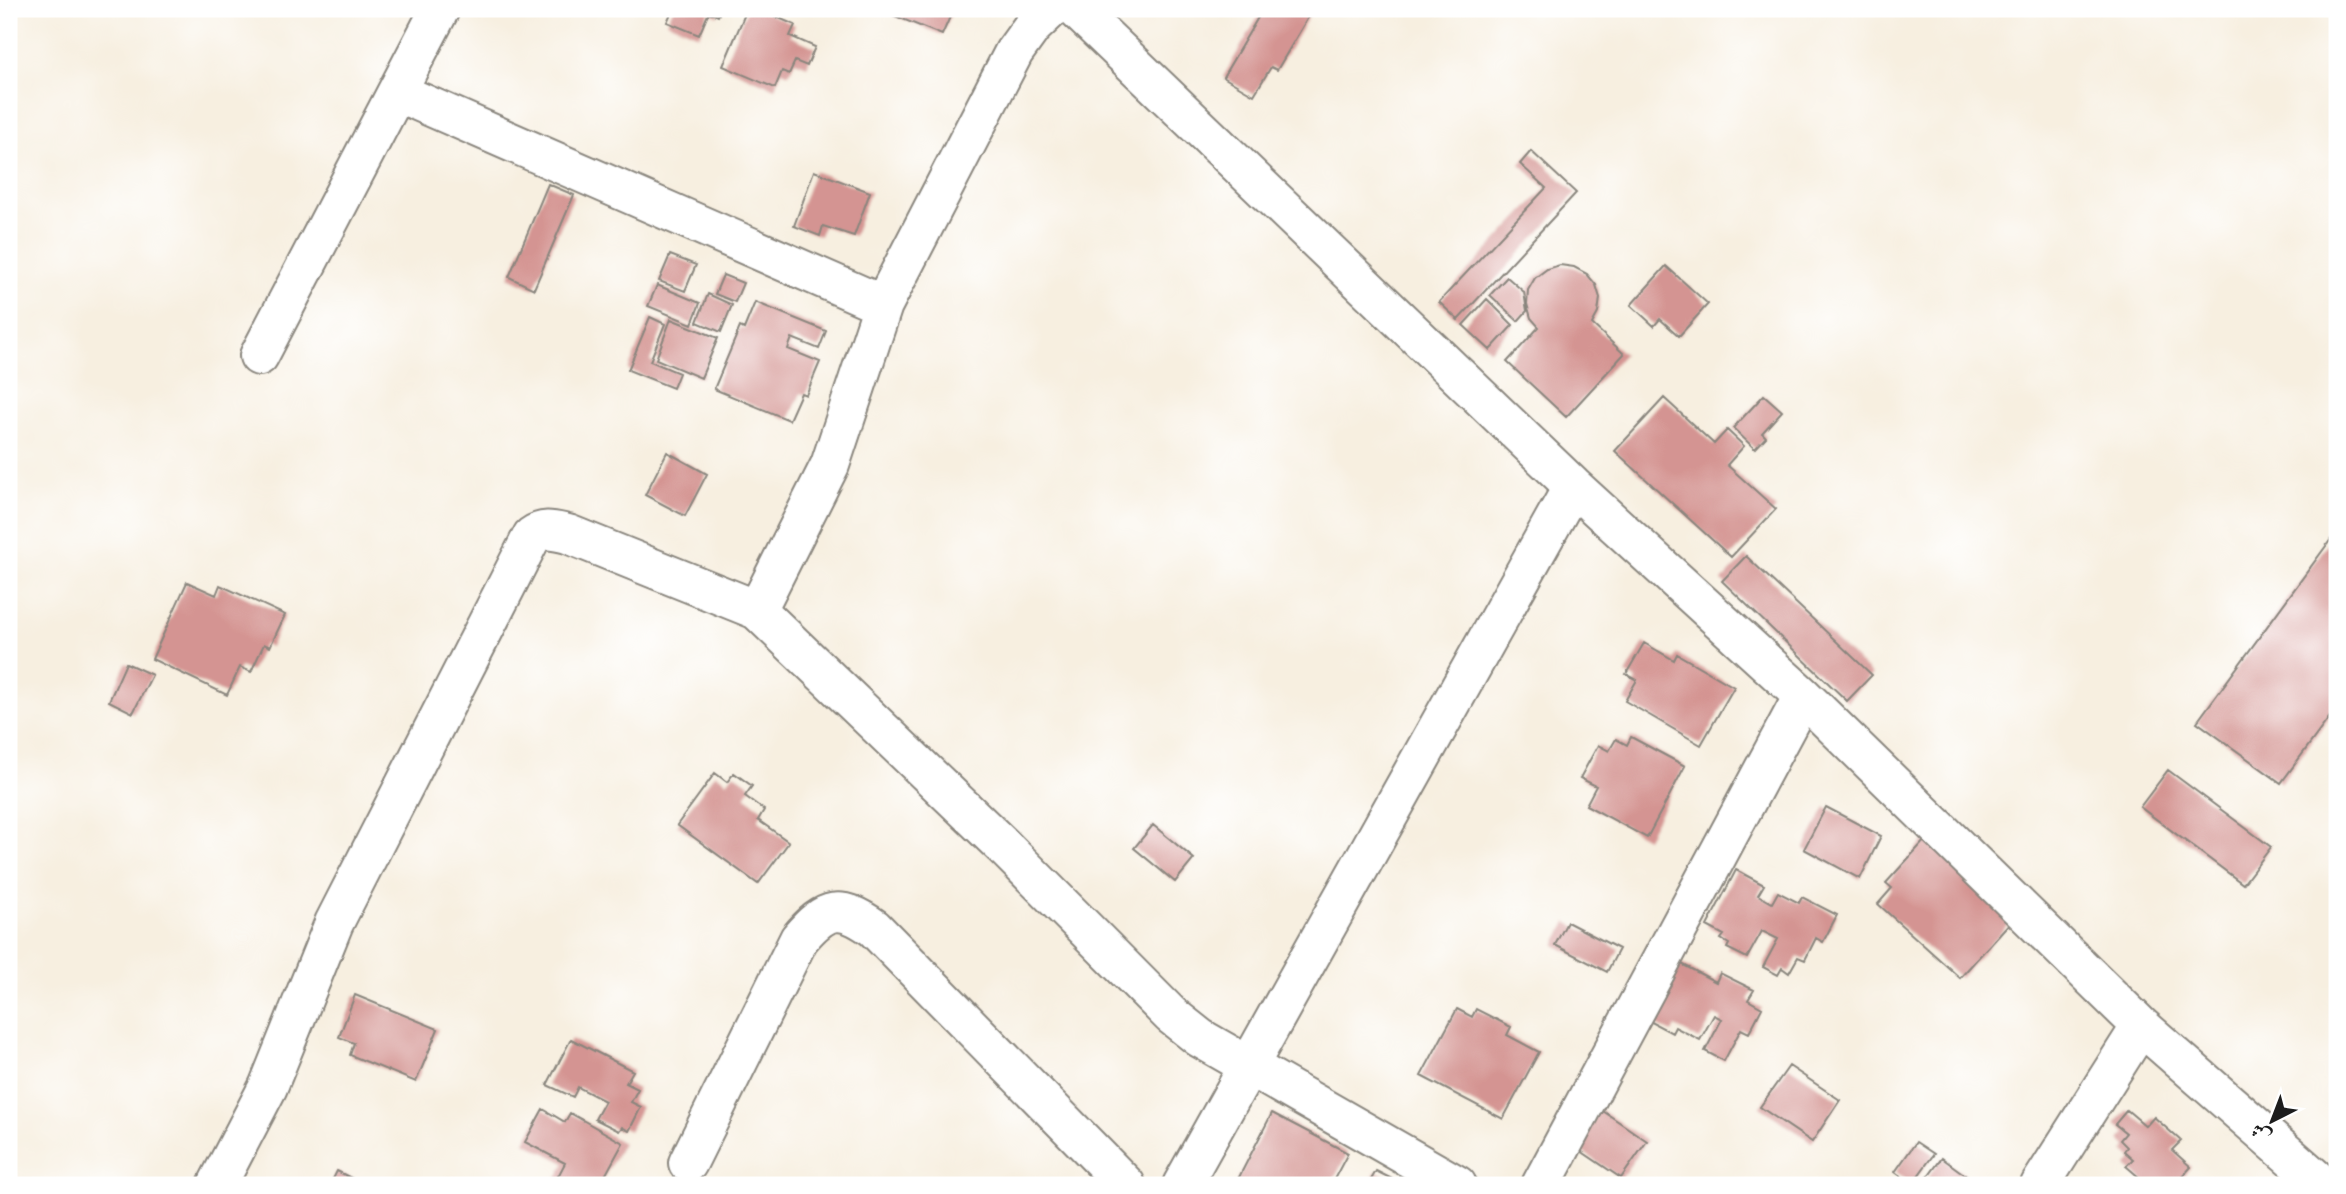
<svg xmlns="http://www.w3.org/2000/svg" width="2346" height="1194" viewBox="0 0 2346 1194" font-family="'IM FELL Double Pica',Amiri,serif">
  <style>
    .building { fill: #d49492 }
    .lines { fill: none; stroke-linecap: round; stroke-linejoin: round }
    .minor-casing { stroke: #8a867e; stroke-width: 42 }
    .minor { stroke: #fff; stroke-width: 38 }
  </style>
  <rect width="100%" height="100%" fill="#fff"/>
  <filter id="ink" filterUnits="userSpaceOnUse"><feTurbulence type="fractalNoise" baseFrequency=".0143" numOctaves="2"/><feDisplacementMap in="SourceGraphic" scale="14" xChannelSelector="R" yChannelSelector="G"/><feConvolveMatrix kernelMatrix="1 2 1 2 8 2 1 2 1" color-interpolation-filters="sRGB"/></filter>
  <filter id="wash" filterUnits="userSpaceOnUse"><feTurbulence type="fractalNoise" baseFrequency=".00686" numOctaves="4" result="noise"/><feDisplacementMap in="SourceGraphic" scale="28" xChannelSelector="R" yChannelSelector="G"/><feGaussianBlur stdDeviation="1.57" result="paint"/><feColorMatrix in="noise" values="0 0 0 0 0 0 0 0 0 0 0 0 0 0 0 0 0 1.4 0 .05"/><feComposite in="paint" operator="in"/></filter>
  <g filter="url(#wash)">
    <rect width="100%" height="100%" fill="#f7efe0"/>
    <g id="blocks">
      <path class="building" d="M673,9H721L718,16L709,12L699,35L667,22Z
        M747,9H758L795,25L790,36L815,47L807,66L795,61L789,74L782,71L775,88L723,66Z
        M886,9H950L953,10L942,35L885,12Z
        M1263,9H1313L1277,70L1271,67L1254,95L1223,77Z
        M1531,151L1576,193L1458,320L1439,302L1546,188L1520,164Z
        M814,171L870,192L854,236L823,226L820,236L794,226Z
        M548,184L574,195L534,289L509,277Z
        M670,255L696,265L685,291L659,281Z
        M1560,265L1574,267L1587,274L1596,285L1600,298L1598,313L1592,324L1624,354L1566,417L1507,362L1539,327L1531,318L1527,304L1528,290L1535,278L1547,269Z
        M1666,266L1708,304L1679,336L1660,319L1654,326L1631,305Z
        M723,275L743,283L735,302L715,294Z
        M1507,277L1524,292L1527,311L1518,321L1490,295Z
        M657,285L700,303L692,324L648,306Z
        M708,294L732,305L721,332L697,322Z
        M1487,299L1513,325L1490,350L1463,325Z
        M755,302L826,331L819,349L792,338L788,349L820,362L806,395L801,393L789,420L714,389L740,327L744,329Z
        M650,317L665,324L650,361L679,373L673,388L628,370Z
        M671,319L718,338L701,378L656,359Z
        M1764,395L1782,411L1762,433L1766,437L1755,449L1733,428Z
        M1664,398L1714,444L1727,430L1744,446L1727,465L1776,509L1731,557L1615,451Z
        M667,452L707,474L685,516L645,495Z
        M2337,531V707L2281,783L2197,722Z
        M1746,556L1872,675L1847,701L1722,581Z
        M187,582L216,595L220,585L285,615L270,647L264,644L251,672L240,667L227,695L152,659Z
        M1644,643L1674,660L1677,654L1734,687L1701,745L1625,701L1637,680L1626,674Z
        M126,663L152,675L133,713L109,701Z
        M1631,737L1685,766L1647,838L1586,805L1596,786L1580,778L1598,745L1609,751L1616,739L1627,745Z
        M2168,770L2271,847L2243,884L2140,807Z
        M715,773L727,782L734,773L752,786L745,796L764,810L758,820L789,842L758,884L677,825Z
        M1826,807L1881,836L1860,879L1804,849Z
        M1153,825L1194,859L1175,882L1134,848Z
        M1926,839L2013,919L1960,978L1878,904L1892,888L1886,883Z
        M1736,870L1764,885L1758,895L1772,903L1778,892L1799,903L1802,897L1837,915L1823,942L1816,938L1805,960L1798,957L1789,973L1782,968L1778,975L1763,967L1778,939L1762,931L1747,958L1727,948L1729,944L1721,939L1724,935L1707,926Z
        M1567,922L1619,949L1607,972L1555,945Z
        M1672,959L1716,982L1720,973L1754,990L1748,1000L1762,1008L1749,1033L1741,1029L1724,1061L1705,1051L1722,1019L1714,1015L1700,1040L1675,1027L1672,1033L1642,1017Z
        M355,995L438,1029L416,1082L350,1055L354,1043L339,1037Z
        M1457,1009L1472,1017L1476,1009L1511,1027L1507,1035L1539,1052L1503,1119L1421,1076Z
        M571,1039L633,1071L626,1083L638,1089L631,1102L641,1107L629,1131L622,1127L619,1131L595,1119L605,1101L578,1087L573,1097L547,1085Z
        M1789,1066L1840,1100L1812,1142L1760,1107Z
        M1597,1107L1647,1141L1621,1178L1572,1145Z
        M543,1109L565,1122L570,1113L623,1143L600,1185H561L555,1182L565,1163L525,1142Z
        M2127,1110L2146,1126L2154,1117L2181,1141L2172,1150L2191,1167L2175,1185H2148L2126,1166L2133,1159L2124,1151L2127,1147L2120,1140L2126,1133L2115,1124Z
        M1272,1113L1348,1153L1331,1185H1235Z
        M1916,1142L1934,1154L1912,1184L1895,1172Z
        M1942,1158L1979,1185H1922Z
        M337,1171L365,1185H330Z
        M1376,1171L1404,1185H1368Z"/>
    </g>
  </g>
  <g filter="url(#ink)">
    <use href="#blocks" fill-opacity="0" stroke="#8a867e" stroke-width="2"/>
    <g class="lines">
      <defs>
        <path id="minor" d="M1076,9L1573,486L1803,696L2141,1026L2323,1185
          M397,92L883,305
          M259,356L440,9
          M757,610L1003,846L1171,1015L1200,1038L1457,1185
          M688,1163L799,939C826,907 840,904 874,928L1126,1185
          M217,1185L268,1087L334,923L532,536C544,527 554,531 568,534L757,610L830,465L883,305L1014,52L1032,27L1051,9
          M1182,1185L1573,486
          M1541,1185L1803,696
          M2040,1185L2141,1026"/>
      </defs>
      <use href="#minor" class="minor-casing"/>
      <use href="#minor" class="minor"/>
    </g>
  </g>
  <rect width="2346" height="1194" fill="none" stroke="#fff" stroke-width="35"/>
  <g transform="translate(2272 1121) rotate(222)" stroke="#ffffff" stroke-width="5" paint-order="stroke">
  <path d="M0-5L12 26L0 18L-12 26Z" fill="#1c1c1c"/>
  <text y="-10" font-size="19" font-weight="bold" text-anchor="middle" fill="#1c1c1c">ش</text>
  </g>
</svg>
